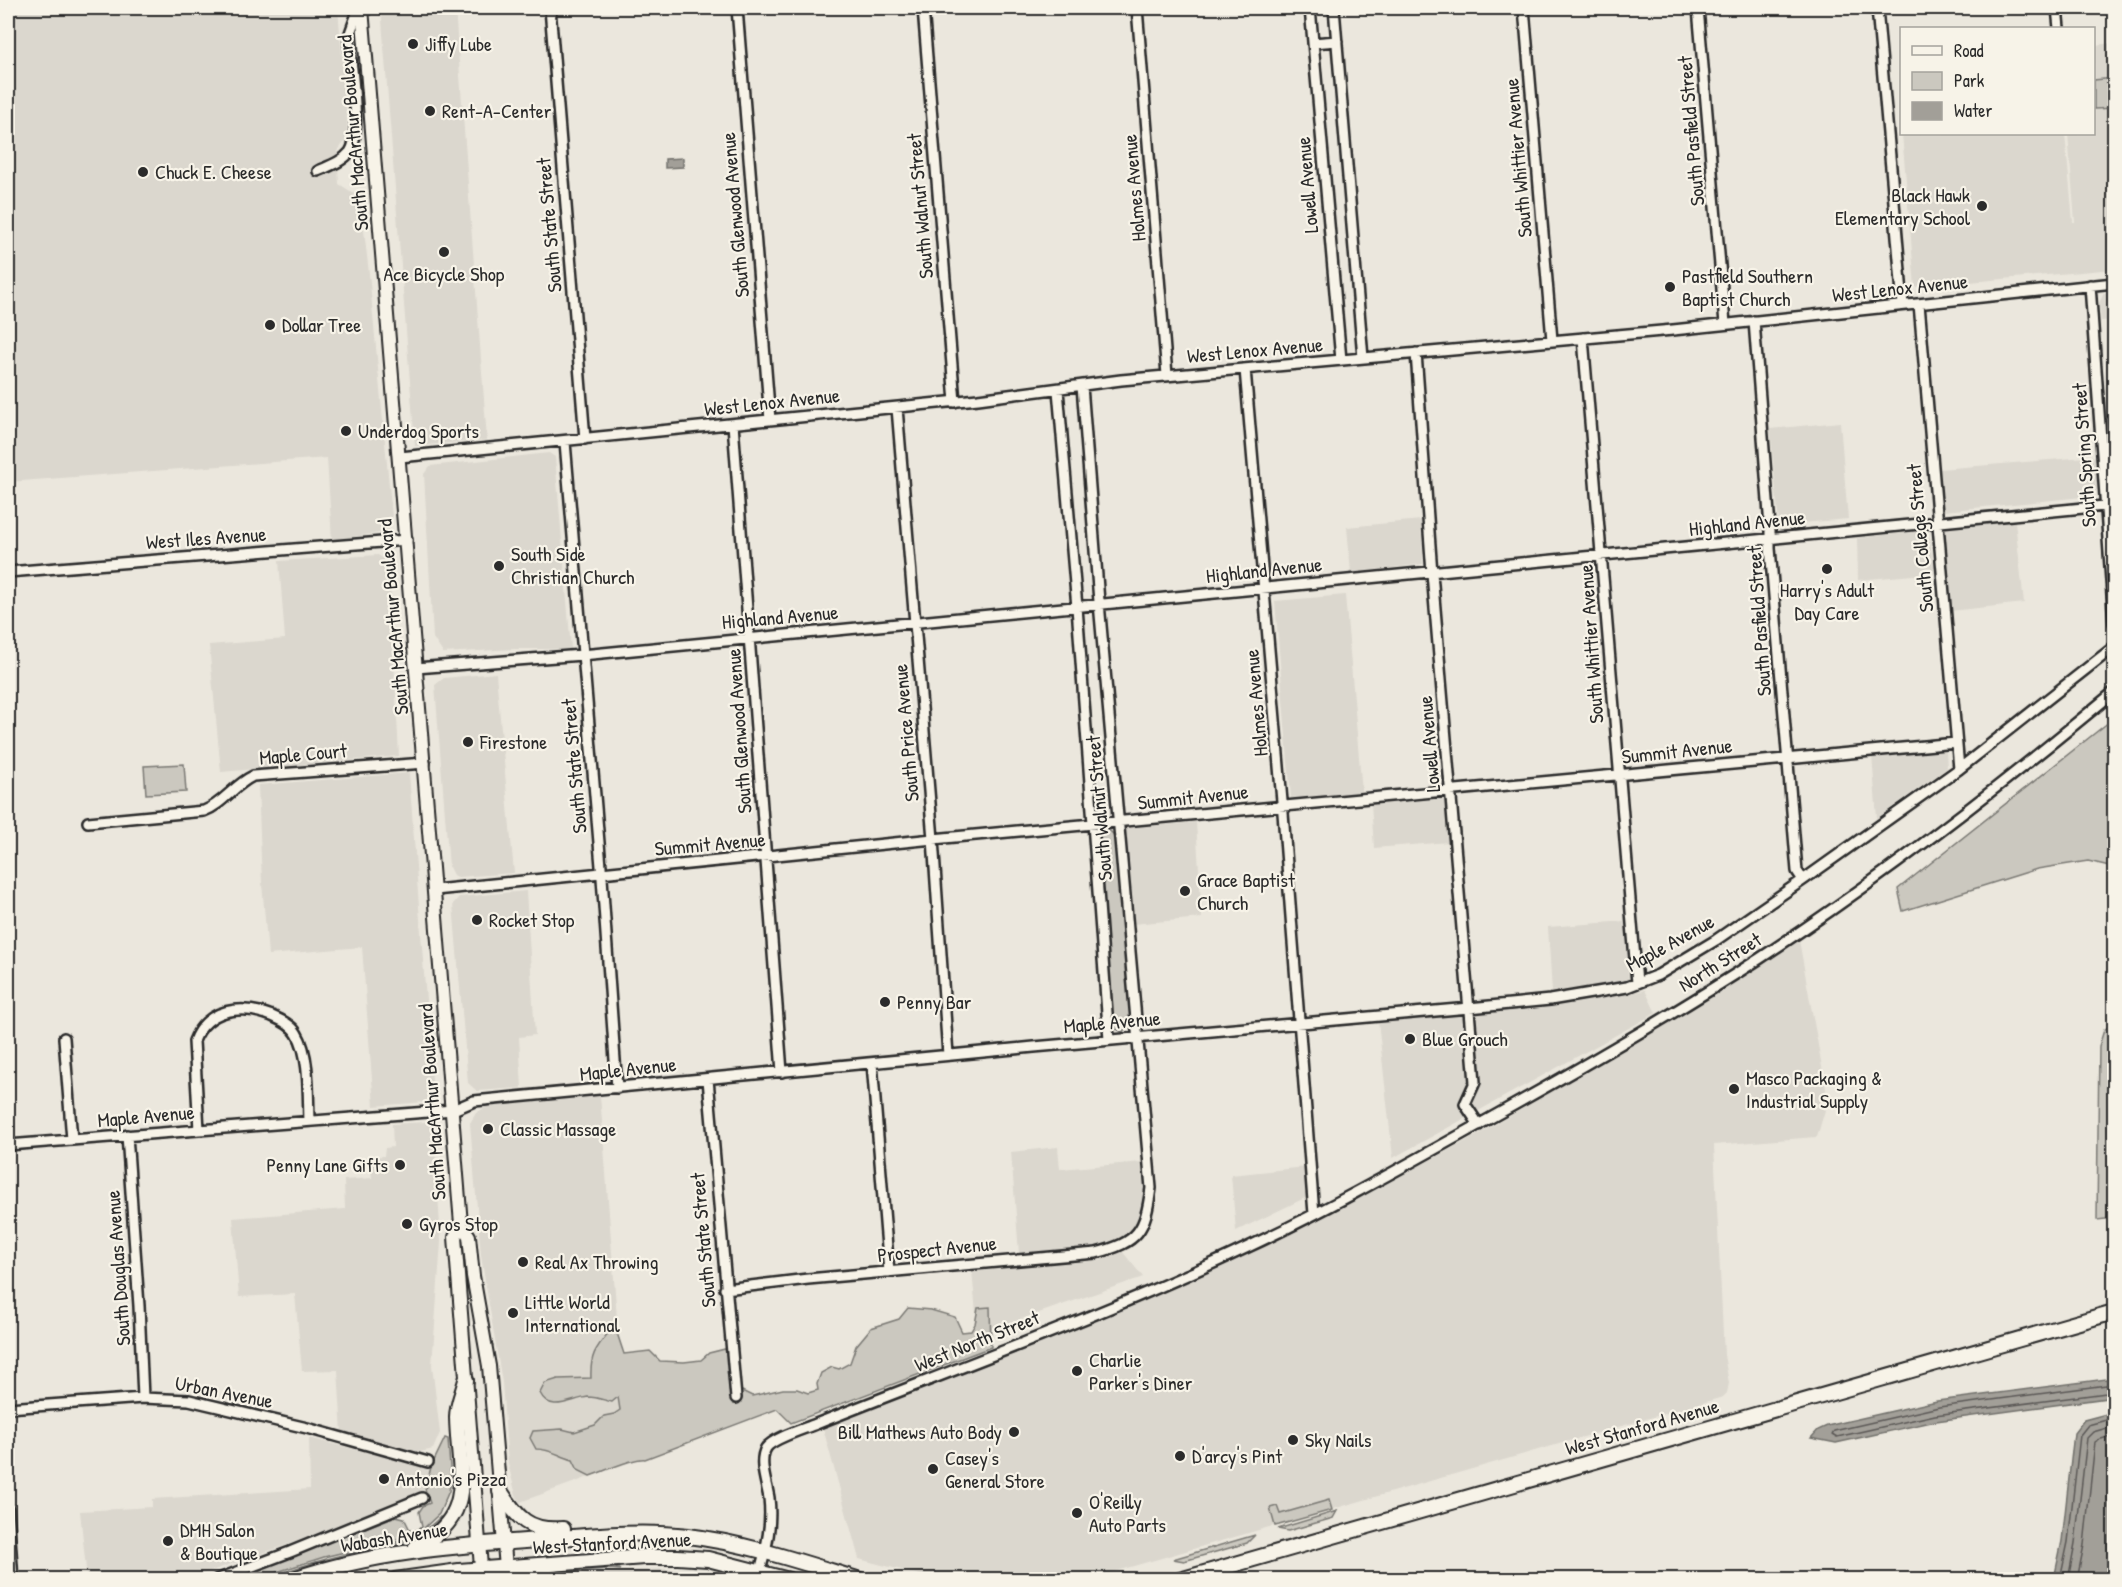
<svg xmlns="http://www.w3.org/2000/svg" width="2122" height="1587" viewBox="0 0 2122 1587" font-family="'Patrick Hand',sans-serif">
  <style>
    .built { fill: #dbd7ce }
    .green { fill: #cbc8bf; stroke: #7b7a75; stroke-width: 1.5 }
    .water { fill: #a29f98; stroke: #72716c; stroke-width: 1.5 }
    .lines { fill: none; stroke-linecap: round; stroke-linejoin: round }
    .shore { stroke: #5b5957; stroke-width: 1.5 }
    .street-casing { stroke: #2b2b2b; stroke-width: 14 }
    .secondary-casing { stroke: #2b2b2b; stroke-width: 16 }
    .primary-casing { stroke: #2b2b2b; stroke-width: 18 }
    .street { stroke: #f7f3e8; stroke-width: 9 }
    .secondary { stroke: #f7f3e8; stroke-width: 12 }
    .primary { stroke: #f7f3e8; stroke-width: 14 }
    .poi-dot { fill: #2b2b2b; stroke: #f7f3e8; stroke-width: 2 }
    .labels { text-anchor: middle; stroke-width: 4.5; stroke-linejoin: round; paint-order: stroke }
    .poi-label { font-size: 20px; fill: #2b2b2b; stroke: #f7f3e8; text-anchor: start }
    .street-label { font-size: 20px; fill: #2b2b2b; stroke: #f7f3e8 }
  </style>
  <rect width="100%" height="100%" fill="#ebe7dd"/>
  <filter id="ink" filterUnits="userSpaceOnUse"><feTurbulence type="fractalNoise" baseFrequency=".0167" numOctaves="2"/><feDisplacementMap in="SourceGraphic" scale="12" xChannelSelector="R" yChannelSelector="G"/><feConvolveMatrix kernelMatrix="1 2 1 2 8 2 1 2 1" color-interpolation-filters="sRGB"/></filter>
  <g filter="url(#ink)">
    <path class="built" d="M8,8H338L348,132L345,141L337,152L339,184L355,194L361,205L369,273L392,517L390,528L387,532L332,540L327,458L8,482Z
      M381,8H455L487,440L415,446Z
      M2114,43V269L1915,287L1902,134H2065L2073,222H2075L2068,134H2094V45Z
      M2114,292V320L2101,321L2099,303L2104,293Z
      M1840,422L1848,519L1779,525L1770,429Z
      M549,453L555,457L571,649H515L443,653L433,638L424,474L430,466Z
      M2098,456L2099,486L2093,496L1944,511L1940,469Z
      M1421,520L1423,564L1351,573L1347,527Z
      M2015,521L2024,603L1950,611L1942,528Z
      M1928,530L1935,573L1858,580L1857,538Z
      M378,555L389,563L399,756L221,772L209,645L285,639L279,561Z
      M1345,595L1362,792L1291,798L1275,601Z
      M496,673L514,873L458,877L453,875L449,867L435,685L444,678Z
      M1946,750L1947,768L1877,818L1872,756Z
      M409,773L433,1093L425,1102L374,1106L362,947L268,955L262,883L258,785Z
      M1439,798L1444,800L1449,842L1374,848L1371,803Z
      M1196,822L1202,918L1132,924L1124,828Z
      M526,891L535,1035L519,1037L522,1088L477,1091L468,1083L453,904L459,897Z
      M1625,921L1629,981L1552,992L1548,927Z
      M1799,940L1828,1100L1817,1137L1714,1145L1724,1355L1729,1383L1727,1393L1723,1397L1085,1580L936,1579L859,1559L823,1428L1168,1291L1321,1218L1477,1135L1663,1027Z
      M1645,990L1656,1013L1393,1158L1378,1021L1582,1002Z
      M600,1095L628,1463L520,1502L516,1495L508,1464L502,1382L481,1256L470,1123L476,1113L486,1107Z
      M427,1122L434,1129L441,1242L432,1365L440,1433L433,1449L420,1452L342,1433L338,1370L302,1371L295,1294L239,1297L233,1218L345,1209L344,1180L372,1178L370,1157L384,1156L385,1148L393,1147L392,1124Z
      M1058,1147L1060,1169L1143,1162L1145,1187L1141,1214L1138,1224L1128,1236L1115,1243L1094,1248L1019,1253L1011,1152Z
      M1306,1167L1309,1196L1236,1231L1231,1175Z
      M1122,1251L1143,1277L978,1334L972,1271L1100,1260Z
      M309,1438L430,1468L423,1492L321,1533L188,1579H87L80,1511L152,1507V1499L310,1489Z
      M660,1569L698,1571L739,1579H554L580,1574Z"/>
    <path class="green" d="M2114,78V108L2094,109V80Z
      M2114,718V867L2088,861L2037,869L1903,911L1898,889Z
      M184,764L186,792L146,794L144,766Z
      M1106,830H1109L1114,835L1131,1019L1123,1032L1116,1029L1112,1017L1099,838Z
      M2114,1023V1218L2097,1220L2099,1046L2104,1030Z
      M990,1307L991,1347L791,1423L777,1409L645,1459C635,1457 602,1472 590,1476L578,1470L573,1460C559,1456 551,1449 536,1449L530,1438L533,1431L562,1429L574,1432L595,1425L604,1416L614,1414L620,1410L618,1397L612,1402C604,1400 596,1397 588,1397C571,1399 550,1414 540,1393L545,1383L558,1379L591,1378C590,1356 595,1349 609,1332L617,1333L624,1354L650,1351L660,1361L684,1362L701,1360L709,1353L725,1349L730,1360L732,1383L742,1391L752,1396L783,1389H797L808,1393L818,1390L817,1384L821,1373L832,1367L839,1369L850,1363L856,1346L871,1328L899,1319L908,1308L931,1310L955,1317L962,1332L971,1331L975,1324L978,1308Z
      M445,1438L448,1439L451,1481L449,1491L439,1514L424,1528L398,1539L324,1557L255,1579H234L396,1516L404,1518L411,1532L422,1527L419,1512L423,1506L430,1503L425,1489L430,1483L428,1479L431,1467Z
      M1329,1500L1332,1510L1279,1525L1275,1526L1270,1508L1277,1506L1280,1514Z
      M1337,1511L1333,1518L1288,1531L1278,1529Z
      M440,1517L442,1518C416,1545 379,1548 345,1556C319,1562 294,1571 269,1579H263C288,1571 312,1562 338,1556C372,1546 415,1545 440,1517Z
      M1255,1535L1247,1543L1184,1561L1173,1559Z
      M613,1566L620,1570L610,1569L579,1571L544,1580C564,1568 590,1568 613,1566Z"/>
    <path class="water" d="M683,158V167L665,168V159Z
      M2114,1378V1397L1936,1421L1836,1443L1811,1438L1818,1430L1827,1426L1937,1401Z
      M2114,1412V1579H2054L2062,1541L2074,1433L2084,1420Z"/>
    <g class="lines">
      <path class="shore" d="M2114,1384L1939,1407L1834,1431L1832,1434L1837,1437L1935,1415L2114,1392
        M2060,1580L2068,1542L2080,1435L2088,1425L2114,1418
        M2068,1580L2075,1543L2087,1438L2093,1432L2114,1426
        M2077,1580L2084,1545L2095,1442L2098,1440L2114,1435"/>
      <defs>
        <path id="street" d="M550,8L585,439
          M737,8L770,420
          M923,8L955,402
          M1137,8L1167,375
          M1310,8L1341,360
          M1334,8L1363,358
          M1524,8L1552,340
          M1698,8L1725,324
          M1877,8L1903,305
          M2057,8L2059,28
          M1313,43L1337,41
          M318,171C329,166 342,162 350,152C362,136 351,64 349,42L350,33L359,8
          M2090,285L2114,623
          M1919,304L1959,769
          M1754,321L1770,527V548L1797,871L1803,880
          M1583,338L1637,983
          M1416,353L1432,573L1475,1082L1465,1104L1479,1125
          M1245,369L1283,813L1314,1214
          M1058,390L1077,607L1109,1040
          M897,408L933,839L948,1055
          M733,424L782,1072
          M565,442L602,878L617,1088
          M400,457L978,399L1121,380L1673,330L2114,283
          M8,572L407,540
          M416,668L582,655L2114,505
          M88,822L204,811C223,804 234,785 253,776L425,763
          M435,890L933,839L1956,743
          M64,1038L72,1140
          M872,1063L889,1272
          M708,1079L736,1398
          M199,1130L194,1041C207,1008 242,1004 272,1016C281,1020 292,1025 297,1034C310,1055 308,1097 309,1121
          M127,1135L139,1306L143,1398
          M8,1145L453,1110L474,1101L1034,1047L1469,1008L1550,1000L1627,987L1658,975L1716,940L1803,880L1959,769L2114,647
          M725,1289L808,1279L1096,1253C1139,1242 1145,1231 1151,1188L1100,614L1082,386
          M8,1408L143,1398L189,1400L307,1428L428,1462
          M8,1509L13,1580
          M760,1571C767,1546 772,1524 769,1498C767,1484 758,1462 766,1448C773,1438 804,1429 816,1424C960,1367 1107,1314 1248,1247C1329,1209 1408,1164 1487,1120C1579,1069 1671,1016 1759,959C1883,878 2000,787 2114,692
          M216,1580L290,1552L422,1498"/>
        <path id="secondary" d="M362,8L461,1224L469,1236L473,1276L489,1366L507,1580
          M461,1224L455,1237L482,1580"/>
        <path id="primary" d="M500,1491C518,1518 528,1532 563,1529
          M416,1547C478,1516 458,1473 457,1417C457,1405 463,1392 466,1380
          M291,1580C371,1552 454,1546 538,1540C588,1536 638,1530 688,1536C746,1543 804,1563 860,1580
          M395,1580L459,1571L644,1557H678L708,1559L789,1580
          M535,1580L555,1564
          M1180,1580L2114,1312"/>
      </defs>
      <use href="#street" class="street-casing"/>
      <use href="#secondary" class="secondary-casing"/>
      <use href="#primary" class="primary-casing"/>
      <use href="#street" class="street"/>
      <use href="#secondary" class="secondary"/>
      <use href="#primary" class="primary"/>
    </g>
  </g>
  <g class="poi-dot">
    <circle cx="413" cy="44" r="6"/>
    <circle cx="430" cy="111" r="6"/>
    <circle cx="143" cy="172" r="6"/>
    <circle cx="1982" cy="206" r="6"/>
    <circle cx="444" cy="252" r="6"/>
    <circle cx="1670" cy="287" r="6"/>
    <circle cx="270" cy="325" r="6"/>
    <circle cx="346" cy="431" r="6"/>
    <circle cx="499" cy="566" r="6"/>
    <circle cx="1827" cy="569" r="6"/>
    <circle cx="468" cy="742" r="6"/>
    <circle cx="1185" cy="891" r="6"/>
    <circle cx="477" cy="920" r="6"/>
    <circle cx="885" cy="1002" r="6"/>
    <circle cx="1410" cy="1039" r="6"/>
    <circle cx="1734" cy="1089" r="6"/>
    <circle cx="488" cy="1129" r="6"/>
    <circle cx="400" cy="1165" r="6"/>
    <circle cx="407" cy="1224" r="6"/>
    <circle cx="523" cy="1262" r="6"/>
    <circle cx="513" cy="1313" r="6"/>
    <circle cx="1077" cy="1371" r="6"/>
    <circle cx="1014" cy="1432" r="6"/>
    <circle cx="1293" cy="1440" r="6"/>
    <circle cx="1180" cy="1456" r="6"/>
    <circle cx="933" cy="1469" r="6"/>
    <circle cx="384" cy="1479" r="6"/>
    <circle cx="1077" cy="1513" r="6"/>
    <circle cx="168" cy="1541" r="6"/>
  </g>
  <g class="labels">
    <g class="poi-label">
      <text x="425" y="51">Jiffy Lube</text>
      <text x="442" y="118">Rent-A-Center</text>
      <text x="155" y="179">Chuck E. Cheese</text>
      <text x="1970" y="202" text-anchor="end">Black Hawk<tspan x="1970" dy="23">Elementary School</tspan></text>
      <text x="444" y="281" text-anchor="middle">Ace Bicycle Shop</text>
      <text x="1682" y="283">Pastfield Southern<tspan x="1682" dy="23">Baptist Church</tspan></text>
      <text x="282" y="332">Dollar Tree</text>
      <text x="358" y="438">Underdog Sports</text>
      <text x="511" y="561">South Side<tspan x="511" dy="23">Christian Church</tspan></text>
      <text x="1827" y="597" text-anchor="middle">Harry's Adult<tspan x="1827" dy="23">Day Care</tspan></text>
      <text x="480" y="749">Firestone</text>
      <text x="1197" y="887">Grace Baptist<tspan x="1197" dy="23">Church</tspan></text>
      <text x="489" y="927">Rocket Stop</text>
      <text x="897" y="1009">Penny Bar</text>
      <text x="1422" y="1046">Blue Grouch</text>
      <text x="1746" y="1085">Masco Packaging &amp;<tspan x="1746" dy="23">Industrial Supply</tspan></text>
      <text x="500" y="1136">Classic Massage</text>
      <text x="388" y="1172" text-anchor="end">Penny Lane Gifts</text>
      <text x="419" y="1231">Gyros Stop</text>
      <text x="535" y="1269">Real Ax Throwing</text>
      <text x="525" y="1309">Little World<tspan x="525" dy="23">International</tspan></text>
      <text x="1089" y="1367">Charlie<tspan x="1089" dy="23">Parker's Diner</tspan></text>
      <text x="1002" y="1439" text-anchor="end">Bill Mathews Auto Body</text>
      <text x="1305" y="1447">Sky Nails</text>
      <text x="1192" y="1463">D'arcy's Pint</text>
      <text x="945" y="1465">Casey's<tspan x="945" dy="23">General Store</tspan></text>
      <text x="396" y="1486">Antonio's Pizza</text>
      <text x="1089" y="1509">O'Reilly<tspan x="1089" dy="23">Auto Parts</tspan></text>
      <text x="180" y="1537">DMH Salon<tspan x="180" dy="23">&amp; Boutique</tspan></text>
    </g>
    <g class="street-label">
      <text transform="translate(1691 131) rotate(-95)" y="7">South Pasfield Street</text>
      <text transform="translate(353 133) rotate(-95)" y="7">South MacArthur Boulevard</text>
      <text transform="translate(1518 158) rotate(-95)" y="7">South Whittier Avenue</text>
      <text transform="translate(1307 185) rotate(-95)" y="7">Lowell Avenue</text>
      <text transform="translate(1134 188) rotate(-95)" y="7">Holmes Avenue</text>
      <text transform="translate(920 206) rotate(-95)" y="7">South Walnut Street</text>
      <text transform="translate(735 215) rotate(-95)" y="7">South Glenwood Avenue</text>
      <text transform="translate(549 225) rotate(-95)" y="7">South State Street</text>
      <text transform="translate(1900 288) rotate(-6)" y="7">West Lenox Avenue</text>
      <text transform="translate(1255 350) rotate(-5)" y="7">West Lenox Avenue</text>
      <text transform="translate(772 402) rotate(-6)" y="7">West Lenox Avenue</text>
      <text transform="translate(2084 455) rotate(-94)" y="7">South Spring Street</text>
      <text transform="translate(1747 523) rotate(-6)" y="7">Highland Avenue</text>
      <text transform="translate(206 538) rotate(-4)" y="7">West Iles Avenue</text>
      <text transform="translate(1920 538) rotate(-95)" y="7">South College Street</text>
      <text transform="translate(1264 570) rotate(-6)" y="7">Highland Avenue</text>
      <text transform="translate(393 617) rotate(-95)" y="7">South MacArthur Boulevard</text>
      <text transform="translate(780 617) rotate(-5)" y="7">Highland Avenue</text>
      <text transform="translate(1759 621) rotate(-94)" y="7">South Pasfield Street</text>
      <text transform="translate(1591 644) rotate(-94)" y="7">South Whittier Avenue</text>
      <text transform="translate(1256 703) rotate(-95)" y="7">Holmes Avenue</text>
      <text transform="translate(739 731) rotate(-94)" y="7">South Glenwood Avenue</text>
      <text transform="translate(906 733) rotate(-95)" y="7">South Price Avenue</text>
      <text transform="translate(1429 744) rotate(-95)" y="7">Lowell Avenue</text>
      <text transform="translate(1677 751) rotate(-6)" y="7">Summit Avenue</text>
      <text transform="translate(303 754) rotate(-5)" y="7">Maple Court</text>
      <text transform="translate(574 766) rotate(-95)" y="7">South State Street</text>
      <text transform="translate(1193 797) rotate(-6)" y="7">Summit Avenue</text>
      <text transform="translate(1099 808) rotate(-95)" y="7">South Walnut Street</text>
      <text transform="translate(710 844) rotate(-5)" y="7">Summit Avenue</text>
      <text transform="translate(1670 943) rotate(-29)" y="7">Maple Avenue</text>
      <text transform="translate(1720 962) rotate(-32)" y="7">North Street</text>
      <text transform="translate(1112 1022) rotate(-5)" y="7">Maple Avenue</text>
      <text transform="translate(628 1069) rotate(-6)" y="7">Maple Avenue</text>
      <text transform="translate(432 1102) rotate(-94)" y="7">South MacArthur Boulevard</text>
      <text transform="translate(146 1116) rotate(-5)" y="7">Maple Avenue</text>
      <text transform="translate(703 1240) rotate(-95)" y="7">South State Street</text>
      <text transform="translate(937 1249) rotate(-6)" y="7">Prospect Avenue</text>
      <text transform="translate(118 1268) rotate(-94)" y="7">South Douglas Avenue</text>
      <text transform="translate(977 1341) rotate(-22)" y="7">West North Street</text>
      <text transform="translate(224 1392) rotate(11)" y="7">Urban Avenue</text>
      <text transform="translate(1642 1427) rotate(-16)" y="7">West Stanford Avenue</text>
      <text transform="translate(394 1537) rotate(-9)" y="7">Wabash Avenue</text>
      <text transform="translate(612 1543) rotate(-3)" y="7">West Stanford Avenue</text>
    </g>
  </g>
  <rect width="2122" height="1587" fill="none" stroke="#f7f3e8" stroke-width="30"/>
  <rect x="15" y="15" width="2092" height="1557" fill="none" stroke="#2b2b2b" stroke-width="2" filter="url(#ink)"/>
  <rect x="1900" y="27" width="195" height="108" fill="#f7f3e8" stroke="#a5a39c" stroke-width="1.5"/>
  <rect x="1912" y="46" width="30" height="9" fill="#f7f3e8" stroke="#a5a39c" stroke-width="1.5"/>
  <text x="1954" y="57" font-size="18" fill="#2b2b2b">Road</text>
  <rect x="1912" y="72" width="30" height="18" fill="#cbc8bf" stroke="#a5a39c" stroke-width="1.5"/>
  <text x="1954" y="87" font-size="18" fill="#2b2b2b">Park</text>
  <rect x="1912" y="102" width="30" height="18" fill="#a29f98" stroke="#a5a39c" stroke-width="1.5"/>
  <text x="1954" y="117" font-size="18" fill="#2b2b2b">Water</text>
</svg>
